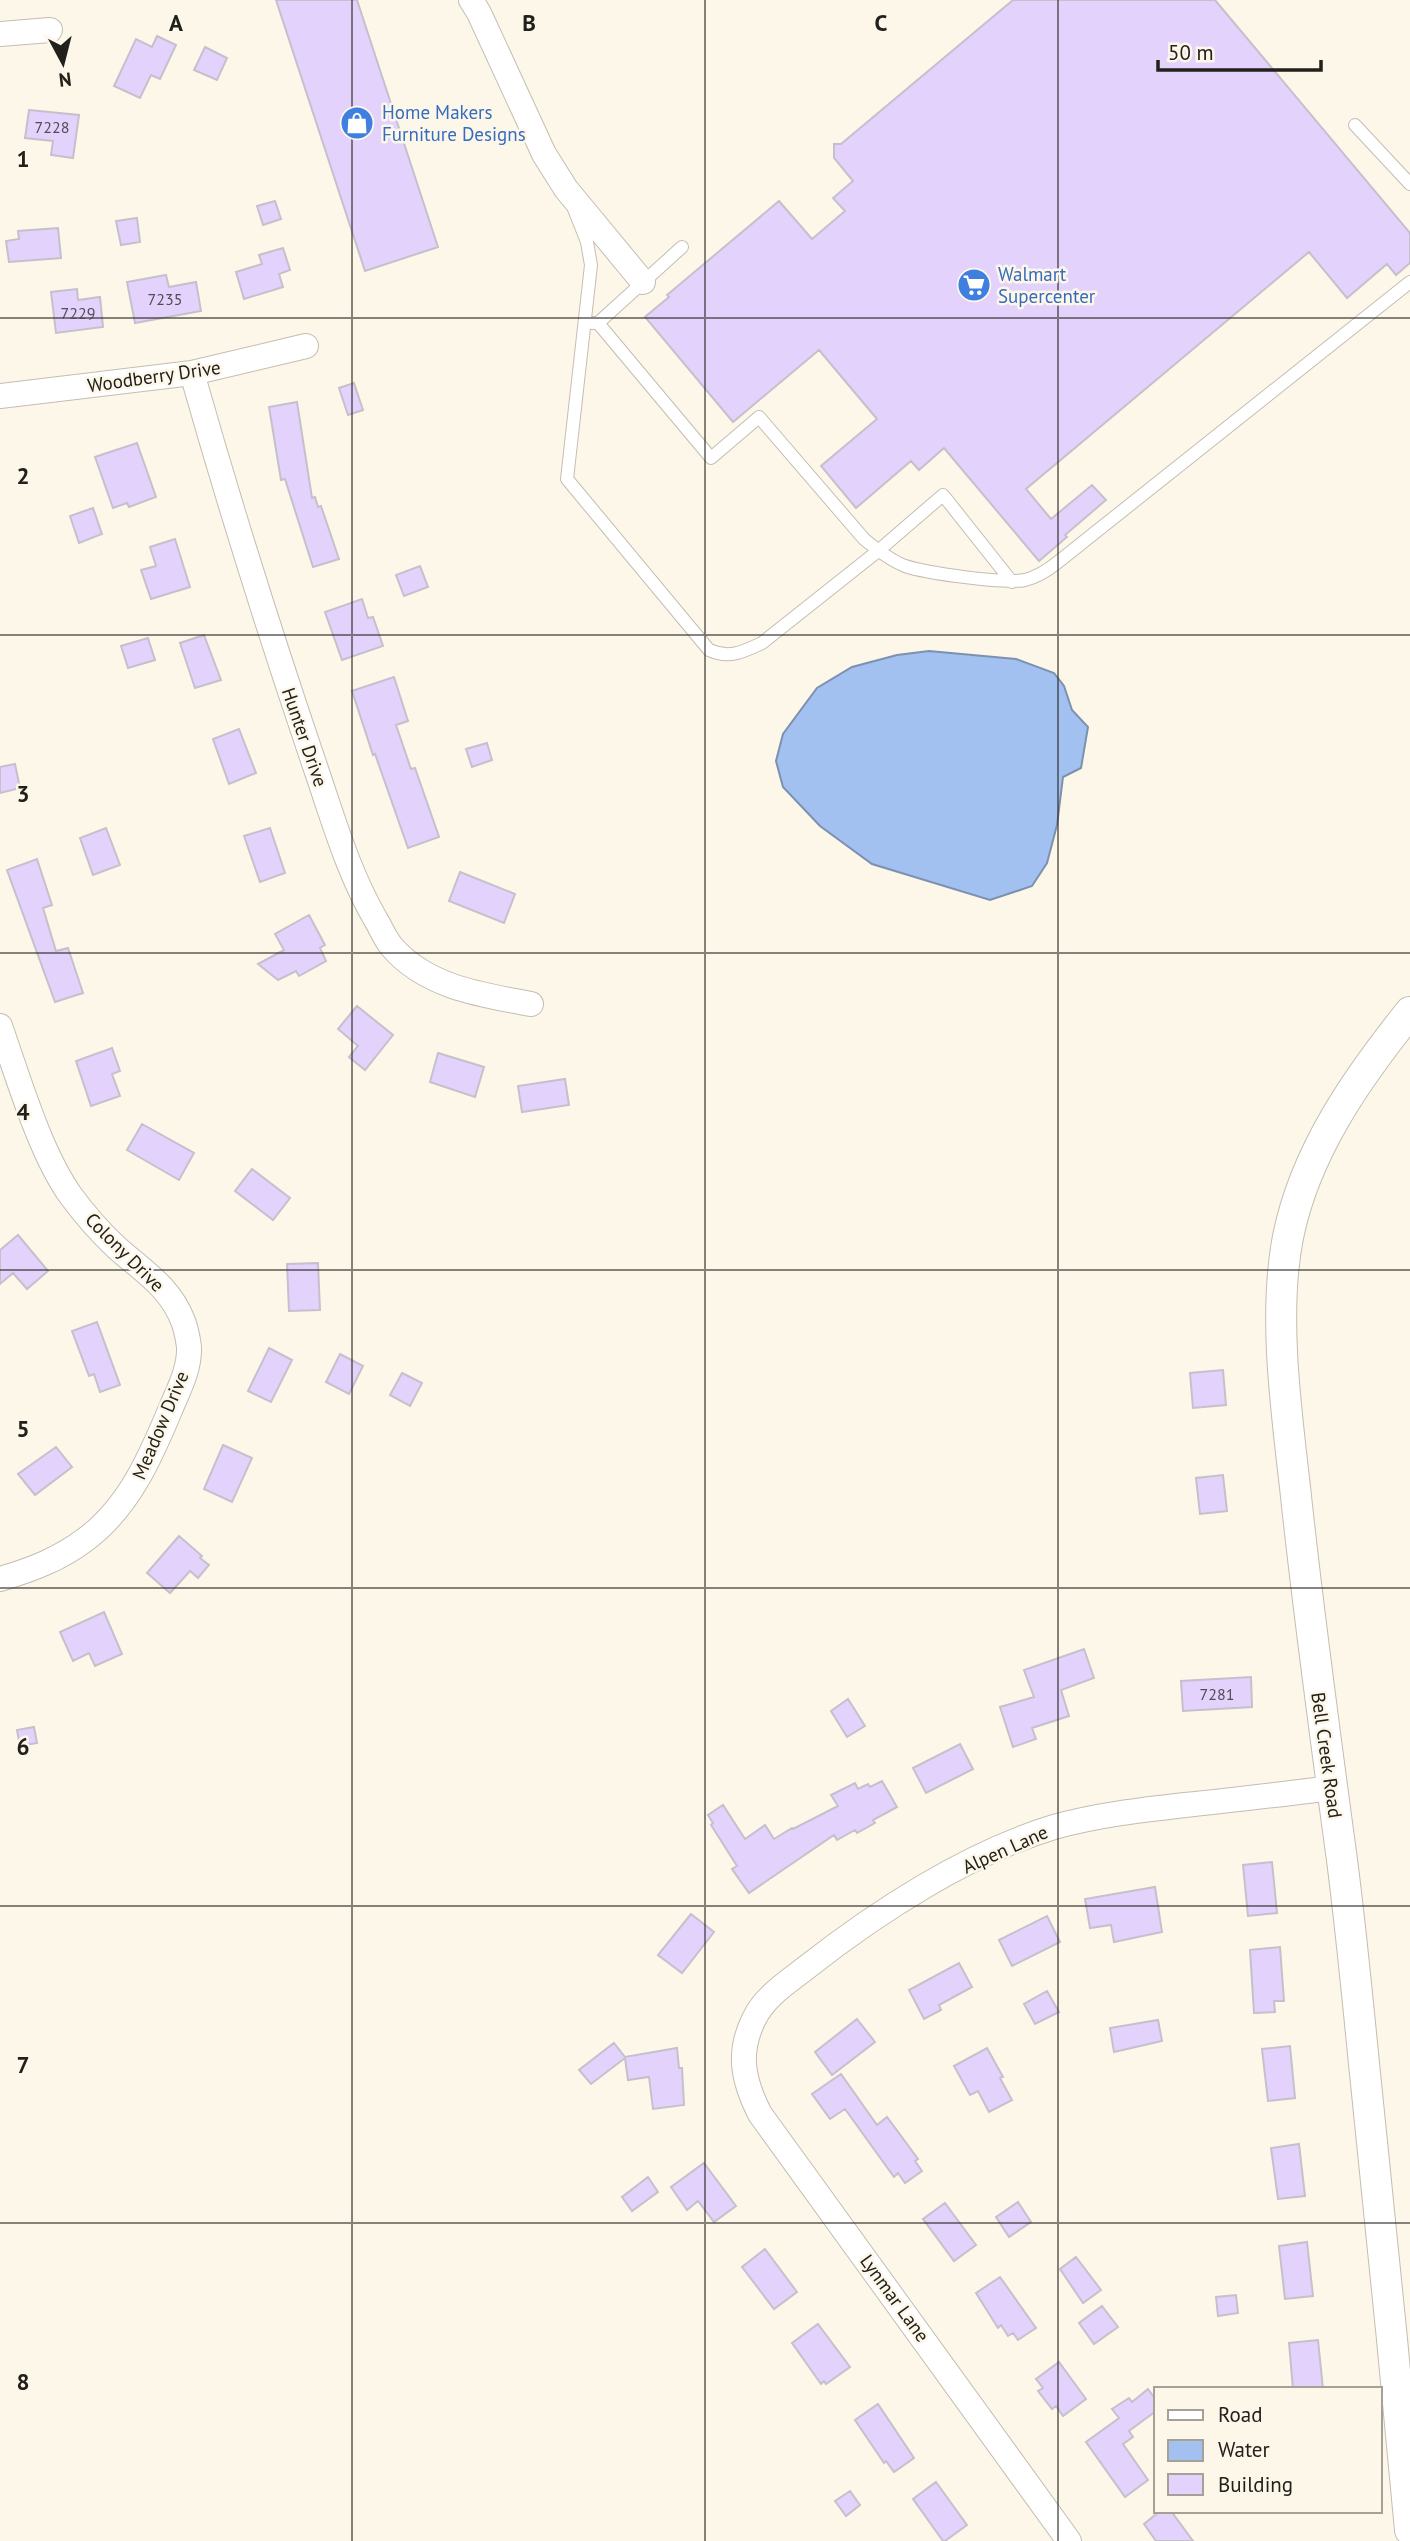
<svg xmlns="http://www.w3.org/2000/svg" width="1410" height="2541" viewBox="0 0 1410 2541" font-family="'PT Sans',sans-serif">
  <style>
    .water { fill: #a3c1f0; stroke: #7c91b0; stroke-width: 2 }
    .building { fill: #e3d2fc; stroke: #c5c0cc; stroke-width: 2 }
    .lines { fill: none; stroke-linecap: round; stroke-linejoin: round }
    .service-casing { stroke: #c4bdb1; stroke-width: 14 }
    .minor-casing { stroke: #c4bdb1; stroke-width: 26 }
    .tertiary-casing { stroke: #c4bdb1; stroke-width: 32 }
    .service { stroke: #fff; stroke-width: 12 }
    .minor { stroke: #fff; stroke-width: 24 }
    .tertiary { stroke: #fff; stroke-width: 30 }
    .grid { fill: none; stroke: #22201b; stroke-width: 2; stroke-opacity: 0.55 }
    .labels { text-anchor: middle; stroke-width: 5; stroke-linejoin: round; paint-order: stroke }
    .number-label { font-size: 16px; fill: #524c53 }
    .shop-label { font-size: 19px; fill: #366cbe; stroke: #fdf7ea; text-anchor: start }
    .street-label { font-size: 19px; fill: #22201b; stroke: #fdf7ea }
    .grid-label { font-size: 23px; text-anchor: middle; font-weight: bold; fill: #22201b; stroke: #fdf7ea; stroke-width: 5; stroke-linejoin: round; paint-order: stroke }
  </style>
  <rect width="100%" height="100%" fill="#fdf7ea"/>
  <path class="water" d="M929,651L1016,659L1054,673L1064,686L1072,710L1088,727L1081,768L1063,777L1057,825L1047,863L1032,886L990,900L872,864L820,826L783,787L776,761L783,734L817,688L852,667L897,655Z"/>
  <path class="building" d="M276,0H357L438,247L365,271Z
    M1013,0H1215L1410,233V263L1396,275L1387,264L1347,298L1309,252L1026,489L1051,519L1092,485L1106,500L1065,535L1067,537L1039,561L944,448L919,470L911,461L856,508L821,466L877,419L819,350L733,422L645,317L669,297L667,295L779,201L812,239L845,211L833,198L853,181L834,158V144H841Z
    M157,36L176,45L160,79L151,75L140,98L114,86L136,39L152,47Z
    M205,47L227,58L217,80L194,70Z
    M29,110L79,115L73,158L51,155L53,141L25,138Z
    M275,201L281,219L263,225L257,206Z
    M137,218L140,242L121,245L116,221Z
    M58,228L61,258L9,262L6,241L19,239L18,231Z
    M283,248L290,270L279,274L283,287L244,299L236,272L262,264L259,255Z
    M166,275L169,287L196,282L201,311L135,323L127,282Z
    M77,289L78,300L100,297L103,327L56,333L51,292Z
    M354,383L363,410L348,415L339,388Z
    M297,402L312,498L315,497L318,507L321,506L339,559L313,567L285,479L281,480L269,407Z
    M137,443L156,497L129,507L127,503L113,508L95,457Z
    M93,508L102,534L79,543L70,516Z
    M175,539L190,587L151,599L141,570L156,566L150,547Z
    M420,566L428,587L404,596L396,575Z
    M362,599L368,618L373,617L383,646L342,660L325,612Z
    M204,635L221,680L195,688L180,643Z
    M148,638L155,660L128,668L121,646Z
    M394,677L408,721L396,725L411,769L415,768L439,837L408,848L375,754L373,755L352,691Z
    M239,729L256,773L229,784L213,739Z
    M487,743L492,760L472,767L466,749Z
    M15,764L20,788L0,793V767Z
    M106,828L120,865L93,875L80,838Z
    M270,828L285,873L260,882L244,836Z
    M37,859L52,905L43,908L56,951L68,948L83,993L55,1002L7,870Z
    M460,872L515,894L504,923L449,901Z
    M309,915L325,945L320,948L326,961L299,976L296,971L278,980L258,964L284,950L275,934Z
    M357,1006L393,1035L365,1070L349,1057L358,1046L338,1029Z
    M112,1048L120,1071L112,1074L120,1096L91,1106L76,1061Z
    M438,1053L484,1067L475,1097L430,1082Z
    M565,1079L569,1105L522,1112L518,1086Z
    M142,1124L194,1153L179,1180L127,1150Z
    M252,1169L290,1198L273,1220L235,1191Z
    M18,1235L48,1271L27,1289L13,1273L0,1284V1250Z
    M318,1263L320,1310L289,1311L287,1264Z
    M97,1322L120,1385L100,1392L94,1374L89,1376L72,1331Z
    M269,1348L292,1360L271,1402L248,1391Z
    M340,1354L363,1366L349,1394L326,1382Z
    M1223,1370L1226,1405L1193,1408L1190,1373Z
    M402,1373L422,1383L410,1406L390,1395Z
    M223,1445L252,1458L232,1502L204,1489Z
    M56,1447L72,1467L35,1495L18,1474Z
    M1223,1475L1227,1511L1200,1514L1196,1478Z
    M179,1536L202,1556L200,1558L209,1565L198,1578L190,1571L170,1593L147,1573Z
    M104,1612L122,1654L95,1666L89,1653L73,1661L60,1632Z
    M1084,1649L1094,1678L1061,1690L1069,1716L1032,1728L1036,1739L1013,1747L1000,1707L1034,1697L1024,1670Z
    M1251,1677L1252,1707L1183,1711L1181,1681Z
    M848,1699L865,1726L847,1737L831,1711Z
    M34,1727L37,1743L20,1746L17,1730Z
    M960,1744L973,1769L926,1793L913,1768Z
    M882,1781L897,1807L873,1820L875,1823L857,1833L855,1830L837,1840L834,1835L749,1893L732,1869L737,1866L711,1825L713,1823L708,1815L723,1805L745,1839L765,1825L774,1839L792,1828L793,1829L838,1806L831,1795L855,1783L858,1789L868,1784L870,1787Z
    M1272,1862L1277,1913L1248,1916L1243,1865Z
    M1155,1887L1162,1932L1114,1942L1111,1925L1090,1928L1085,1899Z
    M691,1914L714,1932L682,1973L658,1955Z
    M1047,1916L1060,1942L1012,1966L999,1940Z
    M1280,1947L1284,2001H1274L1275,2012L1254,2013L1250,1950Z
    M959,1963L972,1987L939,2005L941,2010L924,2019L909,1990Z
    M1047,1991L1059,2012L1035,2024L1024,2004Z
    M857,2019L875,2042L832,2075L815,2052Z
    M1158,2020L1162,2041L1114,2052L1110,2028Z
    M614,2043L625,2057L677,2048L679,2068H682L684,2105L653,2109L649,2077L628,2080L625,2058L591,2084L579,2070Z
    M1290,2046L1295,2098L1268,2101L1262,2049Z
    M987,2048L1003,2077L1000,2078L1012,2100L989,2112L978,2091L970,2095L954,2066Z
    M841,2074L877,2125L887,2117L918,2159L915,2161L922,2171L905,2183L898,2173L894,2177L845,2109L830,2119L812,2094Z
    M1299,2144L1305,2196L1278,2199L1271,2148Z
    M704,2163L736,2206L714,2222L698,2201L687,2210L671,2187Z
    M648,2177L658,2192L632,2211L622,2197Z
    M1018,2202L1031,2222L1009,2237L996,2217Z
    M945,2203L976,2245L954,2261L923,2219Z
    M1307,2242L1313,2296L1285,2299L1279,2246Z
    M765,2249L797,2292L774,2309L742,2267Z
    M1076,2257L1101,2290L1083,2303L1060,2269Z
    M1000,2277L1036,2328L1018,2340L1013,2333L1008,2336L1001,2325L998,2328L976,2293Z
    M1236,2295L1238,2313L1218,2316L1216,2297Z
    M1102,2306L1118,2327L1094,2344L1079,2323Z
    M818,2324L850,2367L826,2384L824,2381L821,2384L792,2343Z
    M1318,2340L1323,2389H1293L1289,2343Z
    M1059,2362L1086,2399L1063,2416L1056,2406L1052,2409L1038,2391L1043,2388L1036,2379Z
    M1148,2389L1156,2400V2411L1129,2431L1133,2437L1123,2444L1148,2480L1125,2497L1086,2442L1119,2418L1112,2409L1129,2398L1132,2402Z
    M878,2404L914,2458L894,2472L886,2461L884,2463L855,2420Z
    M936,2482L967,2525L945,2541H943L913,2499Z
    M850,2491L860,2505L846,2516L835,2501Z
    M1160,2511H1171L1193,2541H1156L1144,2524Z"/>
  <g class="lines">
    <defs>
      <path id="service" d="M1355,125L1410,184
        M574,209L587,242L591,265L567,479L709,650C729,659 743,652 762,643L878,551L943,495L1012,582
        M592,323H598L682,247
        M598,323L711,458L759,417L864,539C877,550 890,560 905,566C926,573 1004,584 1025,580C1038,577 1048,570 1058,562L1410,282"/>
      <path id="minor" d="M471,0L479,13L544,154L566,189L643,282
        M0,34L50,30
        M192,373C230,507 272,640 317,772C334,822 349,874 376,920C381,928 385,939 392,947C426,987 482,995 531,1004
        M0,396L192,373L306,346
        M0,1026C18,1077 40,1153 71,1196C85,1215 100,1232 117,1248C143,1271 170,1287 183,1321C186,1329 188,1339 189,1347C190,1368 179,1389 171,1408C151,1456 129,1507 86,1539C60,1559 31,1570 0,1579
        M1069,2541L760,2114C743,2081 737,2053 754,2019C765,1996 788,1982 807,1967C877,1912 968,1853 1054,1827C1097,1815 1141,1810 1185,1805C1234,1800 1283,1794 1332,1788"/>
      <path id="tertiary" d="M1410,1012C1357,1078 1305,1152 1288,1237C1273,1314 1286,1409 1295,1487C1308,1611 1325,1735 1342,1860C1352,1937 1359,2015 1367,2093C1382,2239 1397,2384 1410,2530"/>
    </defs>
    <use href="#service" class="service-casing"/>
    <use href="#minor" class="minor-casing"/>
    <use href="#tertiary" class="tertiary-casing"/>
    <use href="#service" class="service"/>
    <use href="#minor" class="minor"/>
    <use href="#tertiary" class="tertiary"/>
  </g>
  <path class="grid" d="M352,0V2541M705,0V2541M1058,0V2541M0,318H1410M0,635H1410M0,953H1410M0,1270H1410M0,1588H1410M0,1906H1410M0,2223H1410"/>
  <defs>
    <symbol id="shop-disc" viewBox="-11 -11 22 22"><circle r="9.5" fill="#3f7fe0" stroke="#fdf7ea"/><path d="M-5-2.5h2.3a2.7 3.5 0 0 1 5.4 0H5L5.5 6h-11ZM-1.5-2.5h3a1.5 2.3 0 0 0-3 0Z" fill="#fff"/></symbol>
    <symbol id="supermarket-disc" viewBox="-11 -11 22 22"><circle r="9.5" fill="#3f7fe0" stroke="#fdf7ea"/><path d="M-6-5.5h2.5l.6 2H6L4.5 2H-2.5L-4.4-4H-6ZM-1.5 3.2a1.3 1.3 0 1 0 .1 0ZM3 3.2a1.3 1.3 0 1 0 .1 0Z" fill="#fff"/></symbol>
  </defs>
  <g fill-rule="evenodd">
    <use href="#shop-disc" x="338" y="104" width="38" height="38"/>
    <use href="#supermarket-disc" x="955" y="266" width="38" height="38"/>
  </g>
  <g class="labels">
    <g class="number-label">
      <text x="52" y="133">7228</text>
      <text x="165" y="305">7235</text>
      <text x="78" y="319">7229</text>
      <text x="1217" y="1700">7281</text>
    </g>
    <g class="shop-label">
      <text x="382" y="119">Home Makers<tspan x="382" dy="22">Furniture Designs</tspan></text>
      <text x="998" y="281">Walmart<tspan x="998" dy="22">Supercenter</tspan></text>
    </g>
    <g class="street-label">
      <text transform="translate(154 376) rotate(-8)" y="7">Woodberry Drive</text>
      <text transform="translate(305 737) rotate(71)" y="7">Hunter Drive</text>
      <text transform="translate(125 1252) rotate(45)" y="7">Colony Drive</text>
      <text transform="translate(160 1425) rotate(-67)" y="7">Meadow Drive</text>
      <text transform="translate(1327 1755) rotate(82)" y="7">Bell Creek Road</text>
      <text transform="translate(1005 1849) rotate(-24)" y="7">Alpen Lane</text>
      <text transform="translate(895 2298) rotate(54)" y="7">Lynmar Lane</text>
    </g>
  </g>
  <g class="grid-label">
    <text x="176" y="31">A</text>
    <text x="529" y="31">B</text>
    <text x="881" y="31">C</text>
    <text x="23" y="167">1</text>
    <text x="23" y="484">2</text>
    <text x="23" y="802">3</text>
    <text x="23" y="1120">4</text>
    <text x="23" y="1437">5</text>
    <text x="23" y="1755">6</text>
    <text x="23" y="2073">7</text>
    <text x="23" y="2390">8</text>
  </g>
  <rect x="1154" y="2387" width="228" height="126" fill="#fdf7ea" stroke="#a5a197" stroke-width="2"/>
  <rect x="1168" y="2410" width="35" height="10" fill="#ffffff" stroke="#a5a197" stroke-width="2"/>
  <text x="1218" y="2422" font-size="21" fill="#22201b">Road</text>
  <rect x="1168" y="2440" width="35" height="21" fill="#a3c1f0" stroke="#a5a197" stroke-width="2"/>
  <text x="1218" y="2457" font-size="21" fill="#22201b">Water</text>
  <rect x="1168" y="2474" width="35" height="21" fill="#e3d2fc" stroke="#a5a197" stroke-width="2"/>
  <text x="1218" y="2492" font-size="21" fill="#22201b">Building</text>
  <g transform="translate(63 63) rotate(173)" stroke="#fdf7ea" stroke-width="5" paint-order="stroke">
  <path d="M0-5L12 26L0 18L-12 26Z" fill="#22201b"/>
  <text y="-10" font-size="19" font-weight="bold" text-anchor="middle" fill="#22201b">N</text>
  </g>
  <path d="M1158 60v10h163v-10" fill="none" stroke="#22201b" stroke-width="3.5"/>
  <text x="1168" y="60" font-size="21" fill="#22201b" stroke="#fdf7ea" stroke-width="5" paint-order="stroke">50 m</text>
</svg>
